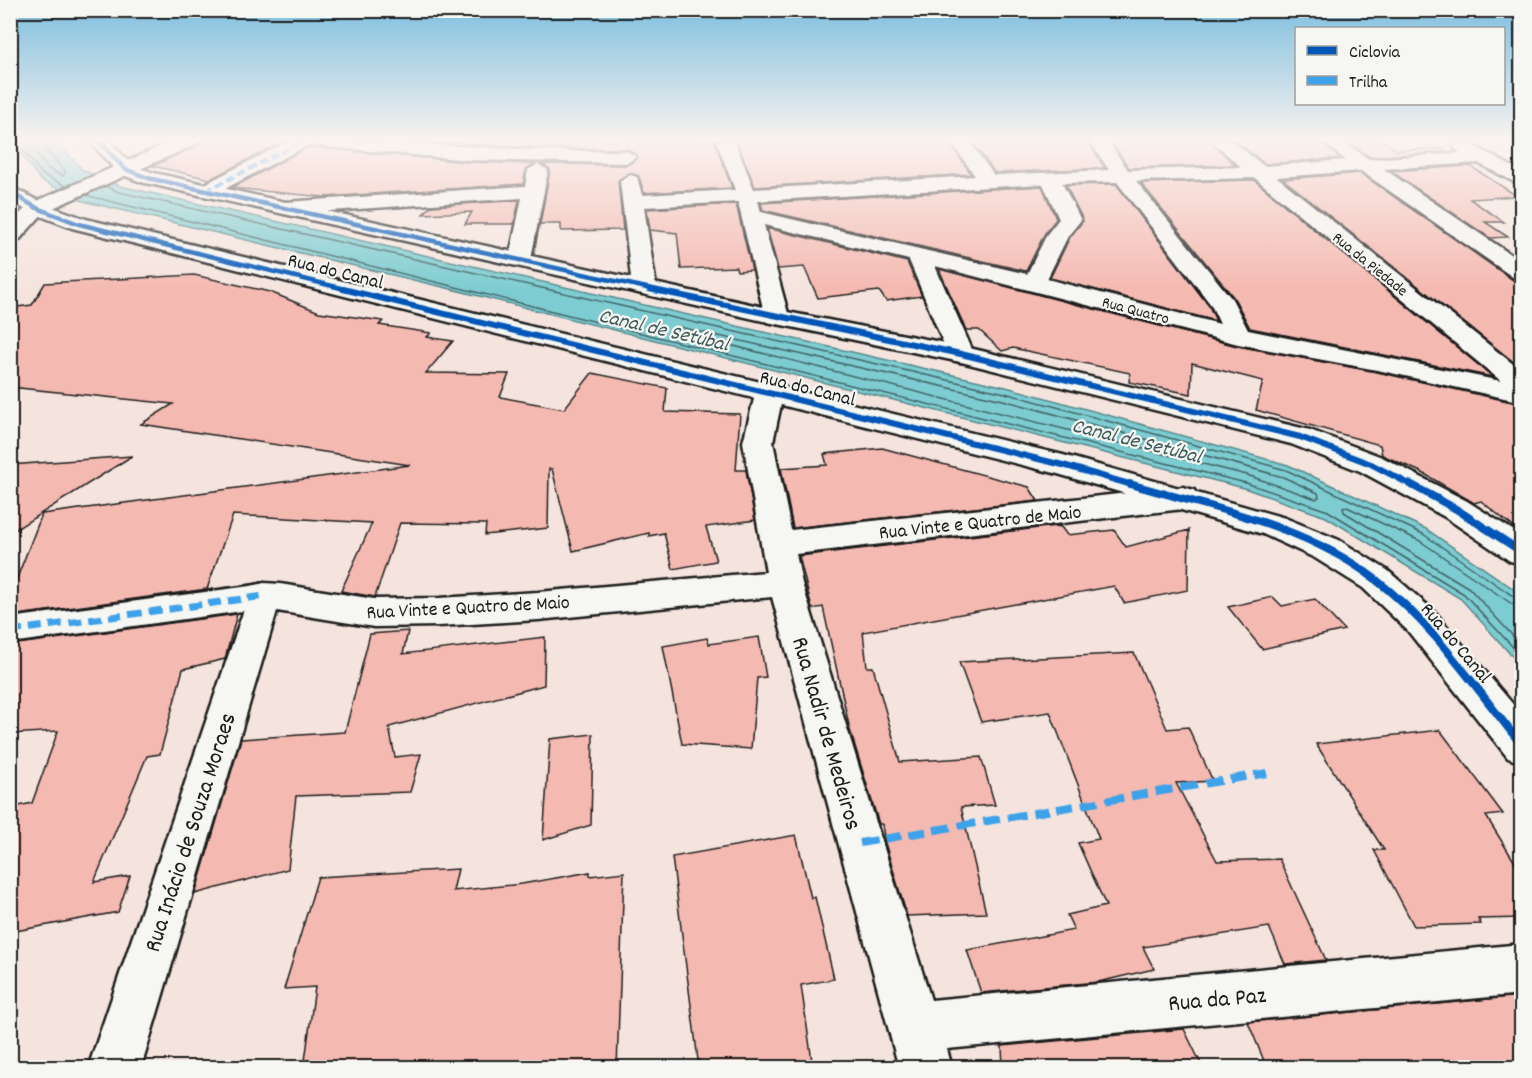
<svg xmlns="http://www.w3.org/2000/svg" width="1532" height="1078" viewBox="0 0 1532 1078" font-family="Dekko,sans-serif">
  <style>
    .water { fill: #7bccd1; stroke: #558689; stroke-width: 1.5 }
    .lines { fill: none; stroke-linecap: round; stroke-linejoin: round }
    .shore { stroke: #426264; stroke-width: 1.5 }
    .building { fill: #f4b9b1; stroke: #1c1c1c; stroke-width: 1.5 }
    .pedestrian-casing { stroke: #1c1c1c; stroke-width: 5 }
    .minor-casing { stroke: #1c1c1c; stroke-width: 5 }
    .tertiary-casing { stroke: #1c1c1c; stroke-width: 5 }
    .pedestrian { fill: #f6f6f2; fill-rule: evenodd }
    .minor { fill: #f6f6f2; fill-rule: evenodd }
    .tertiary { fill: #f6f6f2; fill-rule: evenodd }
    .quiet-far2 { stroke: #3da2ea; stroke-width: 4; stroke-dasharray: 8 4; stroke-linecap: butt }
    .quiet-far1 { stroke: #3da2ea; stroke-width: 7; stroke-dasharray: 13 7; stroke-linecap: butt }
    .quiet { stroke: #3da2ea; stroke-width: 8; stroke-dasharray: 17 8; stroke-linecap: butt }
    .cycleway-far3-casing { stroke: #f6f6f2; stroke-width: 7 }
    .cycleway-far2-casing { stroke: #f6f6f2; stroke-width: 9 }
    .cycleway-far1-casing { stroke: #f6f6f2; stroke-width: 12 }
    .cycleway-casing { stroke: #f6f6f2; stroke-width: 14 }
    .cycleway-far3 { stroke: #0057b8; stroke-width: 4.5 }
    .cycleway-far2 { stroke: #0057b8; stroke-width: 6 }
    .cycleway-far1 { stroke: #0057b8; stroke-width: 8 }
    .cycleway { stroke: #0057b8; stroke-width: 10 }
    .labels { text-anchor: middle; stroke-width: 4.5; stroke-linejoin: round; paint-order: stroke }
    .far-street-label { font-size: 16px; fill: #1c1c1c; stroke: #f6f6f2 }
    .street-label { font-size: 20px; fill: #1c1c1c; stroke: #f6f6f2 }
    .water-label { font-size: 21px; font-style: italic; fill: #3d5a5b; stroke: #f6f6f2 }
    .near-street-label { font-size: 24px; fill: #1c1c1c; stroke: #f6f6f2 }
  </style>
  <rect width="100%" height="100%" fill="#f5e4de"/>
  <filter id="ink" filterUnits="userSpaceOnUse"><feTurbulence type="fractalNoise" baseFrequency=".0167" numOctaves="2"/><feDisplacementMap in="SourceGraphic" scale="12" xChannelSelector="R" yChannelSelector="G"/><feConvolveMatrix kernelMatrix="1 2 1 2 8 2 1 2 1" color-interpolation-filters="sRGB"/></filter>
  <g filter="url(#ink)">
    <path class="water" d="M11,140H54L83,170L120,186L1006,387L1288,465L1426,529L1521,594V666L1461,599L1326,517L1244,488L451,289L83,201L40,180Z"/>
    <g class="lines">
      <path class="shore" d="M15,140L43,175L66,186
        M26,140L48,169L64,176L65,171L46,150L43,140
        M105,186L119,192L1005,393L1286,470L1423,534L1516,598L1522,599
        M85,195L1246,483L1328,511L1464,594L1522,657
        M679,327L1003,400L1283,477L1318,493L1319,497L1316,499L1247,475L678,332L676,329Z
        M1522,606L1512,604L1420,541L1347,507L1343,508L1344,512L1469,588L1522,646"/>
    </g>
    <path class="building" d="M201,140H286L210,179L153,166L197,146Z
      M414,140H714L732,188L644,193L639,176L629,173L618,181L623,230L561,231V224H540L550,170L542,164L627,165L637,159V155L627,149L543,148Z
      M736,140H948L971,174L755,187Z
      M971,140H1087L1105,168L995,173Z
      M1110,140H1209L1235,165L1129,168Z
      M1235,140H1318L1340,158L1265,164Z
      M1345,140H1383L1396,150L1444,149L1448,152L1370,157Z
      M308,147L467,162L534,164L526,170L523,184L324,197L232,188Z
      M1470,166L1517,196L1470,199L1504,222H1485L1508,237L1490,238L1391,171Z
      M1360,173L1513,280L1521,283V368L1283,179Z
      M1254,180L1493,377L1250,328L1234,298L1141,183Z
      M1116,184L1209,306L1216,321L1050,278L1070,237L1083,221L1066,185Z
      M1042,186L1056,219L1045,233L1026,271L763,210L761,203Z
      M519,200L514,224H465L472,212L423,214L431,206Z
      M736,204L752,270L737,271L736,267L681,269L677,233L650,230L647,209Z
      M767,228L907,262L922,296L886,301L879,291L818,298L804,267L778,269Z
      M939,269L1237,346L1382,373L1521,404V533L1481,501L1474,503L1421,472L1382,455L1380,445L1256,410L1263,381L1192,363L1191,394L1129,382L1130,373L1013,348L1002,351L979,330H966Z
      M194,275L270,292L319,312L383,321L379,325L431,333L427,337L453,341L426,373L509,374L500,397L564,409L592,373L667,388L665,412L740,414L736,470H746L755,520L706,527L716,561L673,569L664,533L649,536V533L573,551L552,469H549L548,528L485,535L486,524L400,523L375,597L341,591L372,523L233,515L207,589L10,616V596L42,514L410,465L141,424L173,404L10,387V308L32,305L45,283Z
      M882,448L1029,487L1038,501L793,528L781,468L827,465L824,454Z
      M132,456L10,533V465Z
      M1056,526L1061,527L1067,535L1114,530L1126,547L1189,530L1188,590L1124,603L1114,586L863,632L867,667H873L900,762L981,757L995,805L961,807L986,913L907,916L885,843L882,824H879L850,730L823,607L812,609L799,556Z
      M1273,597L1282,606L1315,599L1344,630L1262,649L1228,607Z
      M237,614L225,659L183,669L160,754L147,756L94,882L130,876L118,912L10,932V808L32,803L58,731L10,734V645Z
      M408,631L403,654L545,637L544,685L389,727L395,757L421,754L410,792L296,796L288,869L195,894L241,739L345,732L370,634Z
      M759,637L766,677L757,678L751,749L682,744L663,646L707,638L709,644Z
      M1134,653L1167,729L1188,727L1213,781L1176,783L1217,861L1279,859L1326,960L1285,964L1269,927L1143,947L1154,969L1098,982L981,993L967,950L1074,930L1067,915L1106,906L1078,843L1099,839L1050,712L981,722L959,662Z
      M1440,730L1503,814L1486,816L1521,872V918L1478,919L1481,924L1414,926L1374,850H1384L1316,744Z
      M593,734L591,825L543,840L550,739Z
      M796,835L811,898L815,897L834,979L801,985L813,1068H699L672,857Z
      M458,869L453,891L522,884L590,872V876L624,872L617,1068H304L315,987L284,989L318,877Z
      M1521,996V1068H1358L1356,1063L1267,1068L1248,1022Z
      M1184,1029L1203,1068H1003L1002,1046Z"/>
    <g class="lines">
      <defs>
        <path id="pedestrian" d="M264,584L275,588L279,596L275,604L264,608L10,643V618Z"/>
        <path id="minor" d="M175,140H199L196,144L44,212L18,241L10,242V223L30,204Z
          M291,140C403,140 514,153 627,151L636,157L627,163L467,160L308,145L213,195H199L196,191L199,187Z
          M716,140H734L754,189L975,176L950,140H968L994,175L1109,170L1089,140H1107L1128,170L1241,167L1211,140H1231L1264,166L1346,160L1320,140H1341L1369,159L1460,153L1454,147L1457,143H1469L1522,172V186L1478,163L1384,169L1522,262V280L1514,278L1361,171L1277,177L1522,371V402L1382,371L1238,344L935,266L974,354L970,360L961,362L952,360L948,354L909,260L764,225L789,317L786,322L777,324L768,322L765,317L738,202L644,207L656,286L652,291H636L632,286L620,181L630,175L637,177L642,195L735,190ZM1255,178L1501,381L1248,330L1232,299L1136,181ZM1117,182L1211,305L1220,324L1047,279L1068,236L1081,220L1062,183ZM1043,184L1059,219L1047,234L1027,274L761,212L758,201Z
          M538,164L548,170L531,259L528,264H512L509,259L522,198L285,214L278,212L275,208L278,204L285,202L525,186L528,170Z
          M769,387L779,389L783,395L773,442L791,530L1183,487L1194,490L1199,498L1194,506L1183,509L796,554L802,583L931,1000L1522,944V994L947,1049L952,1068H899L772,597L538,620L439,626L374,627L277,611L141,1068H88L252,586L264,583L280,584L374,599L439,598L538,592L766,572L743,442L755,395L759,389Z"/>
        <path id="tertiary" d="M89,140H108L132,165L154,173L777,310L961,346L1310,430L1382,457L1467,501L1522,536V564L1510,561L1445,517L1360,471L1291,444L961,362L777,324L141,182L118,173Z
          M10,186L44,204L86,219L1063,455L1285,518L1339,540L1387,570L1434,611L1522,715V763L1508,758L1408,631L1363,588L1315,558L1263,534L1058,474L72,228L30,212L10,201Z"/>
      </defs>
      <use href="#pedestrian" class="pedestrian-casing"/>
      <use href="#minor" class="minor-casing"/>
      <use href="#tertiary" class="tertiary-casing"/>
      <use href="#pedestrian" class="pedestrian"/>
      <use href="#minor" class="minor"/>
      <use href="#tertiary" class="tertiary"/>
      <path class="quiet-far2" d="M206,191L305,140"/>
      <path class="quiet-far1" d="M10,631L264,596"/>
      <path class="quiet" d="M860,843L1267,773"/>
      <defs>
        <path id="cycleway-far3" d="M98,140L125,169L148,178L656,290
          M10,192L37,208L79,224L349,290"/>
        <path id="cycleway-far2" d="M343,289L1063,465L1136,486
          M649,289L961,354L1300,437L1371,464L1413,486"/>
        <path id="cycleway-far1" d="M1130,484C1213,508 1305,525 1375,579C1432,623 1475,687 1520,743
          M1410,484L1456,509L1522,552"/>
        <path id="cycleway" d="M1519,741L1522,745"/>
      </defs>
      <use href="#cycleway-far3" class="cycleway-far3-casing"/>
      <use href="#cycleway-far2" class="cycleway-far2-casing"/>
      <use href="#cycleway-far1" class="cycleway-far1-casing"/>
      <use href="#cycleway" class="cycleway-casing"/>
      <use href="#cycleway-far3" class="cycleway-far3"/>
      <use href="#cycleway-far2" class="cycleway-far2"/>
      <use href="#cycleway-far1" class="cycleway-far1"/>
      <use href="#cycleway" class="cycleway"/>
    </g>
  </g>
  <linearGradient id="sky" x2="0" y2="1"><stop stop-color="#7cbedf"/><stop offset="0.48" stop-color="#faf3f0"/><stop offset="1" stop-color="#faf3f0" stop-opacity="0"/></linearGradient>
  <rect width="1532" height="291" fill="url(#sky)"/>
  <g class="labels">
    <g class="far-street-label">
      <text transform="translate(1371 263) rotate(39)" y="6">Rua da Piedade</text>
      <text transform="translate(1136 309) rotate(15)" y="6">Rua Quatro</text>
    </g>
    <g class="street-label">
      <text transform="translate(336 270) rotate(14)" y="7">Rua do Canal</text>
      <text transform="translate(808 387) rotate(14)" y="7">Rua do Canal</text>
      <text transform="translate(980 521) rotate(-6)" y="7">Rua Vinte e Quatro de Maio</text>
      <text transform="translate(468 606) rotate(-3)" y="7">Rua Vinte e Quatro de Maio</text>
      <text transform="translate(1457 642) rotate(50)" y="7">Rua do Canal</text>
    </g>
    <g class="water-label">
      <text transform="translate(664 329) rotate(13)" y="7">Canal de Setúbal</text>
      <text transform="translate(1137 440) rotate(14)" y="7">Canal de Setúbal</text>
    </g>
    <g class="near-street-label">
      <text transform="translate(828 733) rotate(74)" y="8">Rua Nadir de Medeiros</text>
      <text transform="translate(189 832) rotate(-72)" y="8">Rua Inácio de Souza Moraes</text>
      <text transform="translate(1217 998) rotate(-5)" y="8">Rua da Paz</text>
    </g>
  </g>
  <rect width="1532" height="1078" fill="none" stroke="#f6f6f2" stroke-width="36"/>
  <rect x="18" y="18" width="1496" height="1042" fill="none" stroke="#1c1c1c" stroke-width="2" filter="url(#ink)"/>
  <rect x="1295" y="27" width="210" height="78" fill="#f6f6f2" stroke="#9f9f9c" stroke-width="1.5"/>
  <rect x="1307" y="46" width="30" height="9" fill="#0057b8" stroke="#9f9f9c" stroke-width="1.5"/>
  <text x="1349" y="57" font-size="18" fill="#1c1c1c">Ciclovia</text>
  <rect x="1307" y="76" width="30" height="9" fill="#3da2ea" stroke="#9f9f9c" stroke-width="1.5"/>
  <text x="1349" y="87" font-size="18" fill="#1c1c1c">Trilha</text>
</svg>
